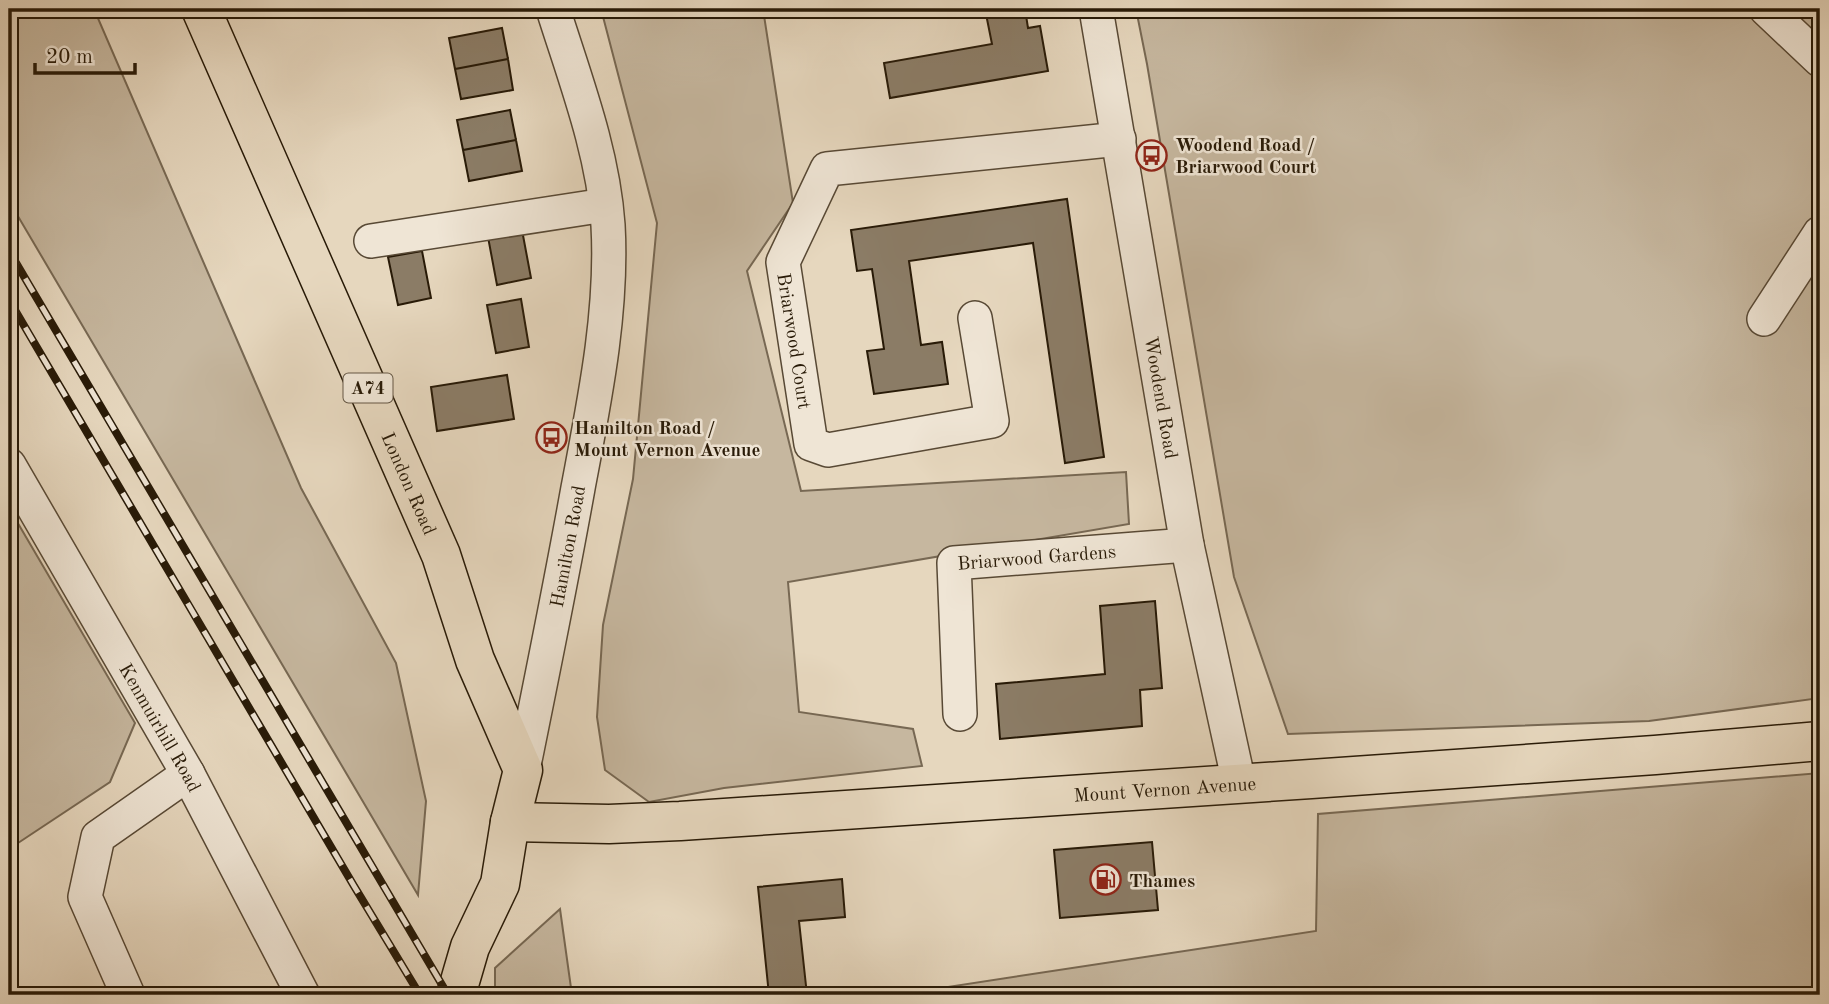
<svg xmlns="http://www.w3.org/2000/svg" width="1829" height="1004" viewBox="0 0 1829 1004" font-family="'Old Standard TT',serif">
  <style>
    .green { fill: #c6b79f; stroke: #776853; stroke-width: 2 }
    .building { fill: #8b7c66; stroke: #281a07; stroke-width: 2 }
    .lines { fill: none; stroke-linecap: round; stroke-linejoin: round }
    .minor-casing { stroke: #584935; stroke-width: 36 }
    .major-casing { stroke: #281a07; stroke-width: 41 }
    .minor { stroke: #efe5d5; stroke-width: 33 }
    .major { stroke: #e6d7be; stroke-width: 38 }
    .rail-casing { stroke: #281a07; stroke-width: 8 }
    .rail { stroke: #efe5d5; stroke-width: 5; stroke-dasharray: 16; stroke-linecap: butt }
    .labels { text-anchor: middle; stroke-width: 5; stroke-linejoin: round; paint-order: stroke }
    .shield { fill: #efe5d5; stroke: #645745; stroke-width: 2 }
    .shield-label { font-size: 18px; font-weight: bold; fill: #281a07 }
    .poi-label { font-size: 19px; font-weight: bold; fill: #281a07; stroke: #efe5d5; text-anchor: start }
    .street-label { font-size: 19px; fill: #281a07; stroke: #efe5d5 }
  </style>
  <rect width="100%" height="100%" fill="#e6d7be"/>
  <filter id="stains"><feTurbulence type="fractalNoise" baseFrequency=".00286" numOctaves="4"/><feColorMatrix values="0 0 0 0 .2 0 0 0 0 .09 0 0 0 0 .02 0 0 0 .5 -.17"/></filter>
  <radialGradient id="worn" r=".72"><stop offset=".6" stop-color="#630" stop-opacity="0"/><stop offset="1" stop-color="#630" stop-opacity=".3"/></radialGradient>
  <path class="green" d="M9,9H94L301,488L396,663L426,801L418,895L9,201Z
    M601,9H763L793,203L747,271L801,491L1126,472L1129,524L788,582L799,712L913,729L922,766L724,788L649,802L605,770L597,717L603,625L633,479L657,223Z
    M1136,9H1820V698L1649,721L1288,734L1234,577L1147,64Z
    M9,508L135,723L110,782L9,849Z
    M1820,773V995H942L941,988L1316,931L1318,814Z
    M560,909L572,995H495V968Z"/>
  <path class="building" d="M985,9H1025L1028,28L1040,26L1048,71L890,98L884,63L992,44Z
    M502,28L508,59L455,69L449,38Z
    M508,59L513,90L461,99L455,69Z
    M510,110L516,140L463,150L457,120Z
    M516,140L522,171L469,181L463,150Z
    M1067,199L1104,457L1065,463L1033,243L909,261L921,345L942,342L948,384L874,394L867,351L884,349L872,269L857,271L851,230Z
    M522,230L531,278L497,285L488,237Z
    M422,251L431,298L398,305L388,257Z
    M521,299L529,347L496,353L487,305Z
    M507,375L514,419L437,431L431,387Z
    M1155,601L1162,688L1140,690L1142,726L1000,739L996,684L1105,674L1100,606Z
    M1152,842L1158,910L1060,918L1054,850Z
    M842,879L845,917L799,921L807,995H769L758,887Z"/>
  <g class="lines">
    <defs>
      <g id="minor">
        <path id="s1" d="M1096,9L1187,545L1239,783"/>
        <path d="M1766,9L1820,60"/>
        <path d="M371,241L605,205"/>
        <path d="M975,318L992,421L828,450L811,444L783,262L827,169L1119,139"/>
        <path d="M1764,319L1820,233"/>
        <path id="s2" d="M9,465L188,774L303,995"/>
        <path id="s3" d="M960,714L954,563L1187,545"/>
        <path id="s4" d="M523,770C542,676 561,583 578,488C594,403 613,312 608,225C603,151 575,79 553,9"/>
        <path d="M128,995L85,897L98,837L188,774"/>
      </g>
      <g id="major">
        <path id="s5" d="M201,9L441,555L475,660L523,770L510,822L500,884L470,947L456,995"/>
        <path id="s6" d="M510,822L609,824L680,821L1311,779L1655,755L1820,741"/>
      </g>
    </defs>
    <use href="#minor" class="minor-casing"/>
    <use href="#major" class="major-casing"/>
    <use href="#minor" class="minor"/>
    <use href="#major" class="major"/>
    <defs>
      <path id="rail" d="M9,251L448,995
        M9,300L354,886L420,995"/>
    </defs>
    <use href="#rail" class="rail-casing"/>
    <use href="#rail" class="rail"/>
  </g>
  <defs>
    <symbol id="bus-ring" viewBox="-11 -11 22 22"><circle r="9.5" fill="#efe5d5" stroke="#8f2418" stroke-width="1.5"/><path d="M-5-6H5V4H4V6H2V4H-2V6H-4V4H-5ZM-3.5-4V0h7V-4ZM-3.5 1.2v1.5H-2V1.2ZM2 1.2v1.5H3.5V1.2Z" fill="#8f2418"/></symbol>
    <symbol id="fuel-ring" viewBox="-11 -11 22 22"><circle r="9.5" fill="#efe5d5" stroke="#8f2418" stroke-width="1.5"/><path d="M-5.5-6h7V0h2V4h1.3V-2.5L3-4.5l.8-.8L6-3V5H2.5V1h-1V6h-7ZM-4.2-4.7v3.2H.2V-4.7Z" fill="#8f2418"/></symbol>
  </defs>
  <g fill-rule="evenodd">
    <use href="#bus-ring" x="1134" y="138" width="35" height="35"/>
    <use href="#bus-ring" x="534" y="420" width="35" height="35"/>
    <use href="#fuel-ring" x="1088" y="862" width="35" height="35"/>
  </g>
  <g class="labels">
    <rect class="shield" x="343.5" y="373.5" width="49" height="29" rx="5"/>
    <g class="shield-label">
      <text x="368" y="394">A74</text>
    </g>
    <g class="poi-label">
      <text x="1175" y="151">Woodend Road /<tspan x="1175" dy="22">Briarwood Court</tspan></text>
      <text x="574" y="434">Hamilton Road /<tspan x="574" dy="22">Mount Vernon Avenue</tspan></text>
      <text x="1129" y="887">Thames</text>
    </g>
    <g class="street-label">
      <text transform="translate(795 341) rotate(81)" y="7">Briarwood Court</text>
      <text dy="7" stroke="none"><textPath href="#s1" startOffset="394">Woodend Road</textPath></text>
      <text dy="7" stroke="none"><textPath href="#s5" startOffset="518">London Road</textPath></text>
      <text dy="7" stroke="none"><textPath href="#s4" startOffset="228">Hamilton Road</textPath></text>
      <text dy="7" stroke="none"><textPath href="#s3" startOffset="234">Briarwood Gardens</textPath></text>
      <text dy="7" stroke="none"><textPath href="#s2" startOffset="303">Kenmuirhill Road</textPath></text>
      <text dy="7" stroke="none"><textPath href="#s6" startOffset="656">Mount Vernon Avenue</textPath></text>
    </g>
  </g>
  <rect width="1829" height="1004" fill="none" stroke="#e6d7be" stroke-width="35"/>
  <rect x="10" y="10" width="1808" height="983" fill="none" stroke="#281a07" stroke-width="3.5"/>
  <rect x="18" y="18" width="1794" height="969" fill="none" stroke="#281a07" stroke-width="2"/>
  <path d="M35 63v10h100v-10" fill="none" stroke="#281a07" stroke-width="3.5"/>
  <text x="46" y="63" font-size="21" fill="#281a07" stroke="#efe5d5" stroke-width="5" paint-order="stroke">20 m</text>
  <rect width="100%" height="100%" filter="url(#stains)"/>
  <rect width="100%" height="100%" fill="url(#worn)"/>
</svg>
